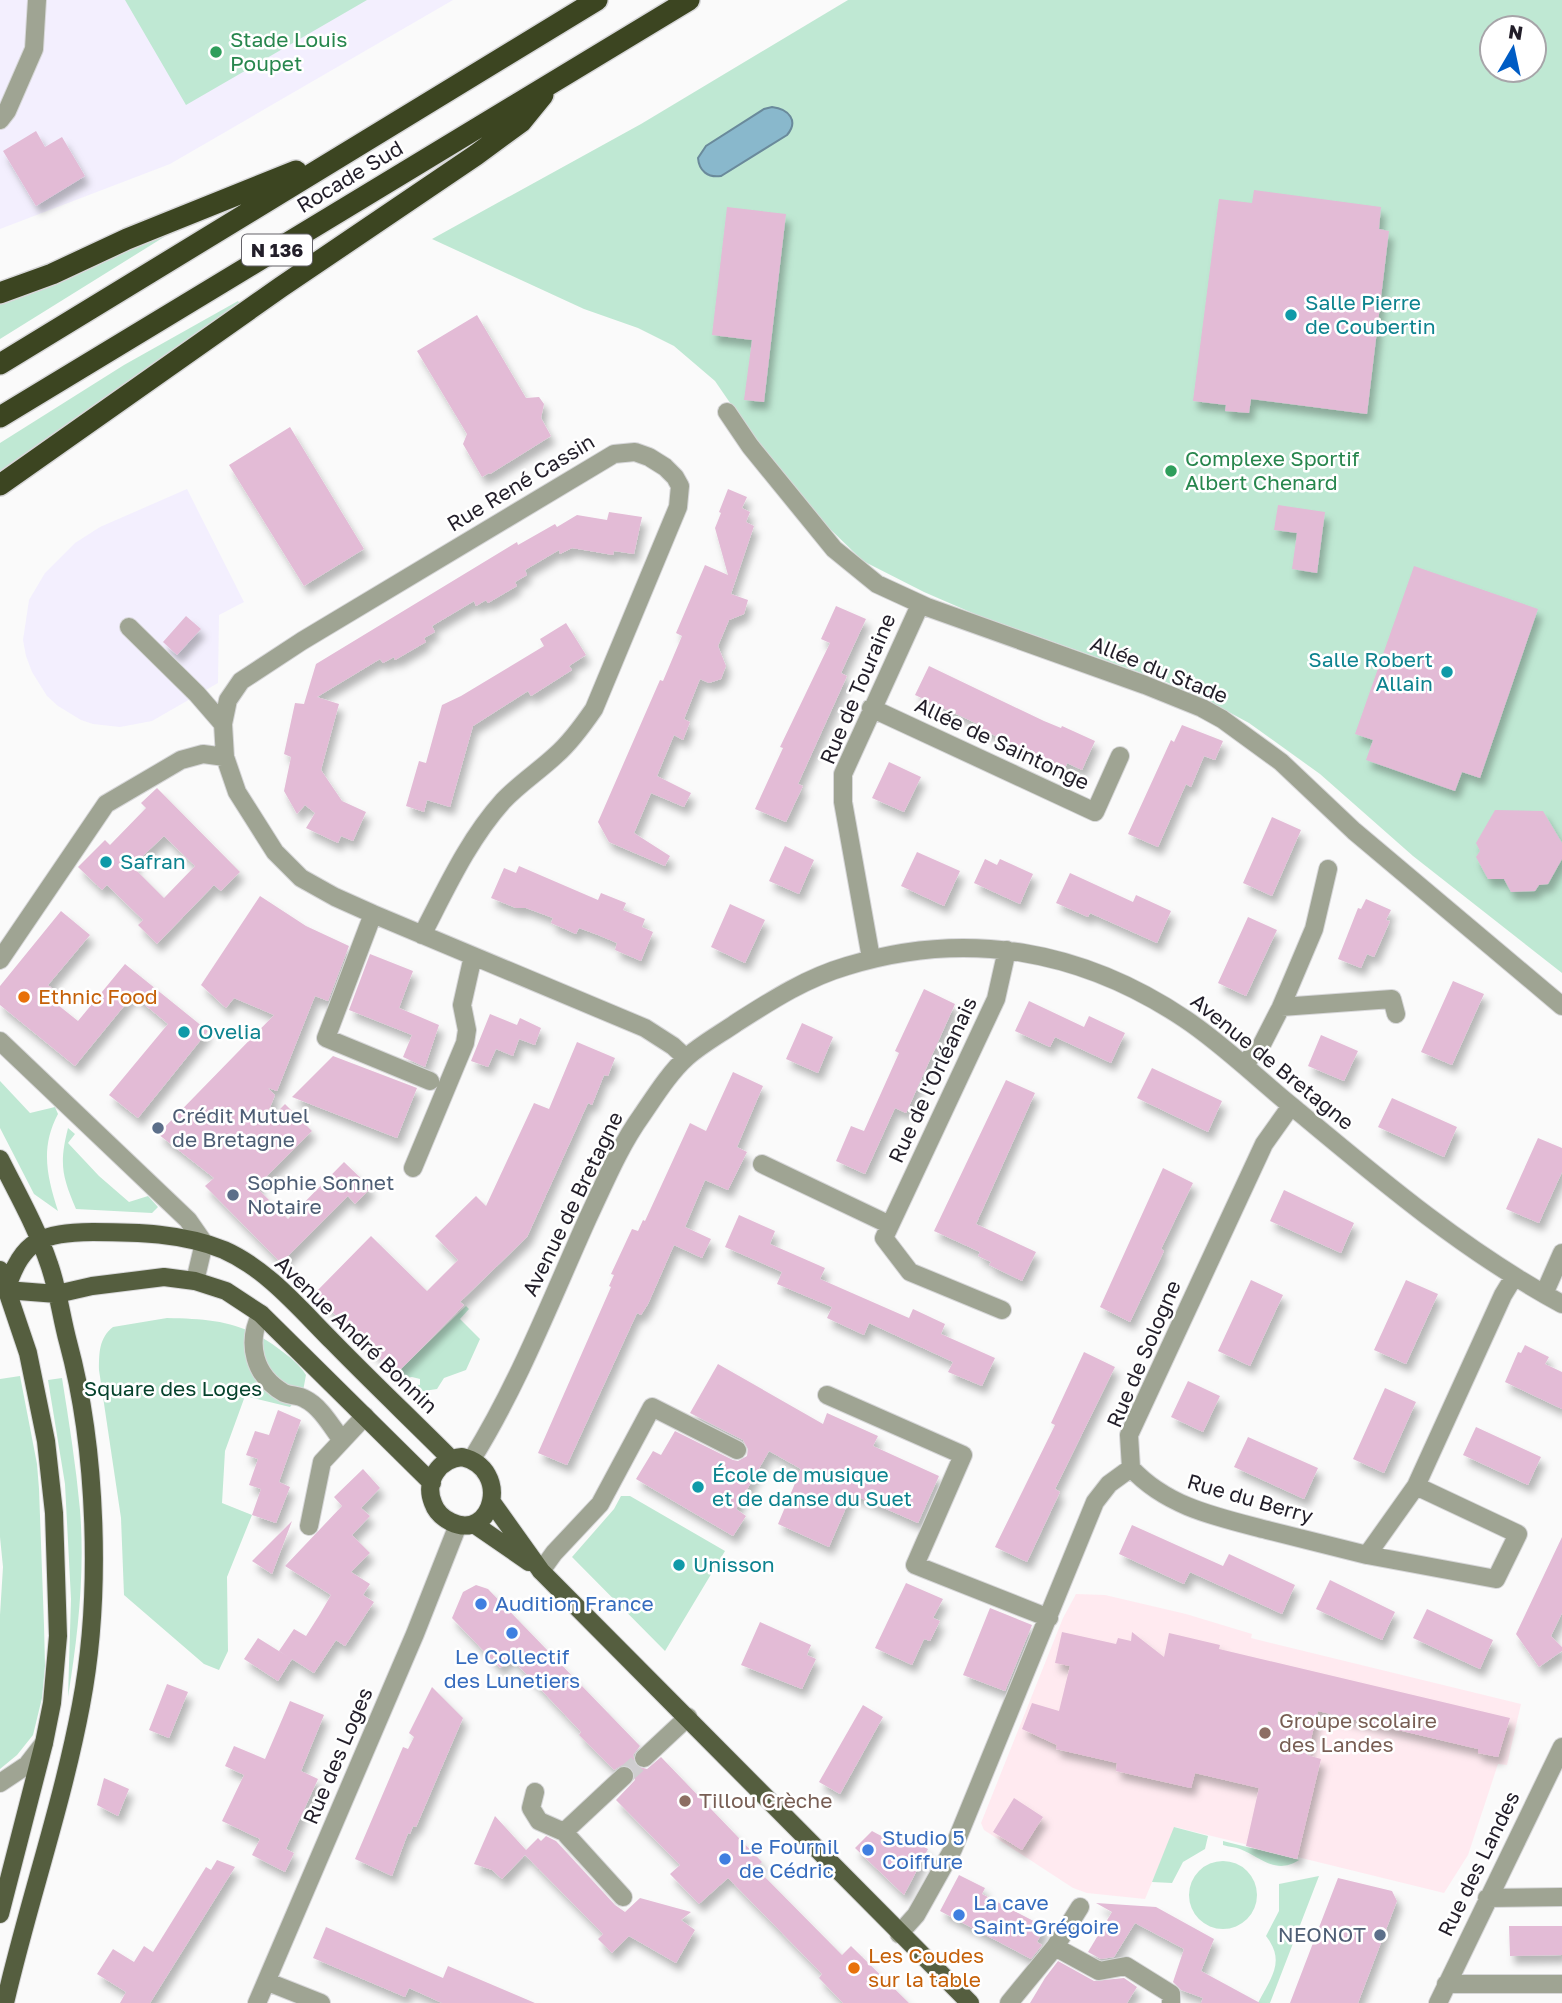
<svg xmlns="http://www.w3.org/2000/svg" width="1562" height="2003" viewBox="0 0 1562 2003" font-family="'Golos Text',sans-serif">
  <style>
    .built { fill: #f3effe }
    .education { fill: #ffeaf0 }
    .green { fill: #bfe8d3; fill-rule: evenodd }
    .water { fill: #89b8cc; stroke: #6a8a9b; stroke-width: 2 }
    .building { fill: #e3bbd6; fill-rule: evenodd; filter: url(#shadow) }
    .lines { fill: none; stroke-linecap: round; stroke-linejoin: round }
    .minor-tunnel { stroke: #cfced0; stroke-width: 18; stroke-dasharray: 18 9; stroke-linecap: butt }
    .minor-casing { stroke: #d7d7d9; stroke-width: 20 }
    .major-casing { stroke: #d7d7d9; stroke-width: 20 }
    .highway-casing { stroke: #d7d7d9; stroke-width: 24 }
    .minor { stroke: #9fa493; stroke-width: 18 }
    .major { stroke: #555e3f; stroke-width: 18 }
    .highway { stroke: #3c4521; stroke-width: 21 }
    .leisure-dot { fill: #2e9e5b; stroke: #fff; stroke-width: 2.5 }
    .culture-dot { fill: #0f9aa8; stroke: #fff; stroke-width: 2.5 }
    .food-dot { fill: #e8710a; stroke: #fff; stroke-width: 2.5 }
    .service-dot { fill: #5c6f8a; stroke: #fff; stroke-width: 2.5 }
    .shop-dot { fill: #3f7fe0; stroke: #fff; stroke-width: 2.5 }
    .education-dot { fill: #8d6e63; stroke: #fff; stroke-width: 2.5 }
    .labels { text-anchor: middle; stroke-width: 5; stroke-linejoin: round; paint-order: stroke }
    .shield { fill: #fff; stroke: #646269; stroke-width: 2 }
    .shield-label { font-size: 19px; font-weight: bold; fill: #221e29 }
    .leisure-label { font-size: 21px; fill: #27864d; stroke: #fff; text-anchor: start }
    .street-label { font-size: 21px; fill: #221e29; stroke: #fff }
    .culture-label { font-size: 21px; fill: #0d838f; stroke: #fff; text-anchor: start }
    .food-label { font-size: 21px; fill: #c56008; stroke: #fff; text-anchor: start }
    .service-label { font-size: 21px; fill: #4e5e75; stroke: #fff; text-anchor: start }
    .park-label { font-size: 21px; fill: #05422c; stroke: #fff }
    .shop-label { font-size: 21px; fill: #366cbe; stroke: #fff; text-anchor: start }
    .education-label { font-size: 21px; fill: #785e54; stroke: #fff; text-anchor: start }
  </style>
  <defs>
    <filter id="shadow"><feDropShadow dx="4.5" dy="8" stdDeviation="3.5" flood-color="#0004"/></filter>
  </defs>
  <rect width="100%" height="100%" fill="#fafafa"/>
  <path class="built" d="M0,0H453L170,164L0,229Z
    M187,489L244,602L219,615L218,683L152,721L120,727L93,724L81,720L58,706L47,696L32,672L26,656L23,640L29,600L45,573L75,543L100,527Z"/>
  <path class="education" d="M1076,1594L1105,1595L1186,1614L1252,1634L1251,1638L1521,1704L1507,1765L1498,1764L1468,1855L1444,1893L1175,1827L1145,1899L1087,1893L1073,1888L984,1830L981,1823L1063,1618Z"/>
  <path class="green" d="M125,0H367L186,105Z
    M848,0H1562V973L1413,856L1320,774L1249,723L1214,704L1164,681L977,615L924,592L863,561L827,526L759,445L715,381L674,346L638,328L584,309L432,239L641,124ZM1492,28H1534V70H1492Z
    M163,232L164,237L0,339V302Z
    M238,301L241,305L0,475V443L124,365Z
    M0,1081L30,1113L55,1107L58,1114C40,1148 47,1176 58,1211L34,1194L0,1128Z
    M68,1128L75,1134L68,1143L99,1176L129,1202L148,1196L158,1207L152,1213L76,1209C62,1176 59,1164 68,1128Z
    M466,1306L469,1309L460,1319L480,1339L466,1370L444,1378L437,1389L417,1392L409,1384L420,1385V1379L412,1377L403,1378L397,1373Z
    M167,1318C212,1319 242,1321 279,1349C290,1357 299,1364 306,1375L303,1391L290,1407L245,1396L225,1451L222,1503L252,1515L227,1577L228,1651L219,1670L204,1664L124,1595L121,1518L99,1370C99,1353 99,1338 113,1327Z
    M20,1376L37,1464L39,1489L44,1625L45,1666L42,1698L33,1735L17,1755L0,1769V1615L3,1567L0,1537V1379Z
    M62,1378C69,1422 76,1466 80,1510C85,1573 78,1635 68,1697L71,1599L65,1484L48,1380Z
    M621,1496H630L725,1551L665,1651L572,1557L614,1509Z
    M1174,1827L1208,1836L1205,1849L1183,1862L1172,1883L1152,1882Z
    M1223,1841L1299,1860C1276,1875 1262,1858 1240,1849C1235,1847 1229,1847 1223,1845Z
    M1189 1895a34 34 0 1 1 68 0a34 34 0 1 1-68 0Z
    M1319,1876L1270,2003H1258C1271,1977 1286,1962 1266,1936L1279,1911V1884Z"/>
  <path class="water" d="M772,107C789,109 799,121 787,135L721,176C708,178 699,171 698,158L706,146L764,109Z"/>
  <path class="building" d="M36,131L45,147L62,137L85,176L36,206L3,151Z
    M1254,190L1381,207L1379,229L1389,231L1367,414L1251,399L1249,413L1225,411L1226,405L1193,401L1219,199L1252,203Z
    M727,207L786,214L764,402L744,400L752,340L712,335Z
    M477,315L526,398L539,397L544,404L541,418L551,436L490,474L489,473L482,477L463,444L467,434L417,351Z
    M290,427L364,549L304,586L229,465Z
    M728,489L747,497L742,508L750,512L746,522L754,526L731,594L748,600L744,614L729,620L718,646L726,666L721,679L709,683L700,679L684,719L690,722L683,740L674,735L657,776L691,793L684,807L651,793L634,833L670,856L665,866L609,842L598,822L660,680L663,681L682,636L676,633L705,565L728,575L715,528L721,513L719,512Z
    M1278,505L1325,512L1317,573L1292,569L1297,533L1274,530Z
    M609,512L642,517L634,554L614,551L613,555L572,548L560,554L559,550L525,570L527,575L515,582L517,586L488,603L486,600L476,606L474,601L432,626L435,632L424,638L426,642L395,660L394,657L383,663L380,659L317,697L339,704L321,770L342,801L366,812L353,841L341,836L338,843L306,828L315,813L305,805L297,814L284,791L291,757L284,754L295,703L304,704L316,664L517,542L518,545L555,524L557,527L577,515L607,520Z
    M1414,566L1538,609L1480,778L1462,772L1455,791L1366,760L1373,740L1355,734Z
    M836,606L866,619L841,673L847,676L798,784L803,786L786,822L755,809L783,748L780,747L830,643L821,639Z
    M186,616L201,629L177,655L163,642Z
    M566,623L586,655L569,666L572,670L531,696L528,691L473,726L450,807L427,800L424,812L406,806L419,761L426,763L442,705L461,696L544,646L540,639Z
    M929,666L1044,721L1061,728L1062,726L1095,741L1082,770L1067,763L1065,769L979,728L980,725L915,695Z
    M1182,725L1223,741L1215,760L1204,756L1191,787L1186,784L1158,847L1128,834L1171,740L1174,742Z
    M889,762L921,777L904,812L872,798Z
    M157,788L240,872L221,891L214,885L157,944L138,925L143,920L107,885L102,890L78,867L105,840L110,845L146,808L141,803ZM164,836L195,866L164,898L132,866Z
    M1495,810L1543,811L1562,843V859L1548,884L1539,885L1535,891L1511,892L1504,879H1488L1476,857L1480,851L1476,843Z
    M1272,817L1301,830L1272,896L1243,883Z
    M785,846L814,860L799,894L769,881Z
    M917,852L960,871L944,906L901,886Z
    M985,859L997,865L1000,859L1033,874L1020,904L974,883Z
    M519,866L598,900L601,893L626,903L623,910L645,919L642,927L653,932L641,961L615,950L617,943L598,935L579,928L576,934L551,923L553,918L526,908H516L491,898L504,868L516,873Z
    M1070,873L1133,902L1136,895L1171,911L1157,943L1090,913L1088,917L1056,903Z
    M260,896L306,926L349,946L328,1001L315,996L277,1091L268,1088L275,1095L262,1127L285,1104L312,1131L256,1187L288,1219L344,1162L371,1188L355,1204L348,1196L281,1263L205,1186L214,1178L158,1134L274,1015L234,998L226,1008L201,985Z
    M1366,899L1391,910L1386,920L1390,921L1374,957L1367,954L1361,968L1338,959L1358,908L1361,909Z
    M730,904L765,920L745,963L711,947Z
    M61,911L90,935L48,985L54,990L48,997L78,1021L125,964L208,1031L138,1118L109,1095L168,1024L133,995L75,1066L0,1005V986Z
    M1248,917L1277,930L1246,996L1218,983Z
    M370,954L413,971L399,1008L439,1025L425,1067L403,1057L412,1035L349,1010Z
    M1453,981L1484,994L1452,1065L1421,1052Z
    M924,989L955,1004L906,1113L895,1108L865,1174L836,1161L851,1126L864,1131L899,1053L895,1051Z
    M1029,1001L1084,1027L1089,1016L1125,1033L1111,1063L1055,1037L1050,1047L1015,1031Z
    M490,1014L517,1025L520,1018L541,1028L535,1045L519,1039L513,1056L496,1049L488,1067L471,1061Z
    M802,1023L833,1037L818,1073L786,1059Z
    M1321,1035L1358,1051L1344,1081L1308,1066Z
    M577,1042L615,1058L608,1076L604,1075L592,1105L588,1103L527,1237L460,1302L464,1305L396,1374L314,1294L371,1236L427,1291L458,1260L435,1236L476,1196L486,1206L534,1103L549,1109Z
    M333,1056L417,1088L397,1138L292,1097Z
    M1152,1068L1222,1101L1208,1132L1137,1098Z
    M733,1072L763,1086L737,1147L747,1152L728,1190L705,1180L685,1227L711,1239L702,1258L674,1245L648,1304L641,1315L637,1313L567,1465L538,1453L611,1287L609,1286L614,1275L611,1274L632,1229L638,1231L643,1220L645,1221L690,1123L706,1131Z
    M1006,1080L1035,1093L976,1224L1036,1252L1022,1281L989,1265L991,1262L978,1256L980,1252L934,1231Z
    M1392,1098L1457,1127L1444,1157L1378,1127Z
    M1538,1138L1562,1148V1172L1539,1223L1506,1209Z
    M1163,1168L1193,1183L1161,1249L1164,1251L1130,1322L1100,1307Z
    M1284,1190L1354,1223L1341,1253L1270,1221Z
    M739,1215L775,1231L770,1244L825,1268L820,1279L909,1318L913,1309L945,1324L941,1334L995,1358L982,1386L948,1372L953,1362L869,1323L864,1335L827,1318L832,1307L777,1284L782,1272L725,1247Z
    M1251,1280L1283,1295L1250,1366L1218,1351Z
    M1406,1280L1438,1294L1406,1364L1374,1350Z
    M1525,1345L1549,1357L1545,1364L1562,1372V1409L1505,1382L1518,1352L1521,1353Z
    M1084,1352L1115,1367L1055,1489L1060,1492L1027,1562L995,1547L1055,1425L1051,1423Z
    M718,1364L823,1424L827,1413L878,1436L873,1446L939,1476L918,1523L852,1494L829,1547L778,1524L801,1469L769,1451L736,1509L746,1516L733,1536L636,1479L653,1451L661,1455L675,1431L733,1460L738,1461L747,1456L748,1449L743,1440L690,1413Z
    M1188,1381L1220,1396L1203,1432L1171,1417Z
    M1385,1388L1416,1402L1384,1473L1353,1459Z
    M278,1410L301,1420L279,1482L290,1487L276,1523L252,1515L261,1489L249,1485L258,1459L246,1455L255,1431L269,1435Z
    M1476,1427L1541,1457L1528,1485L1463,1455Z
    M1248,1437L1318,1468L1304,1499L1234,1467Z
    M363,1469L380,1488L361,1508L370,1516L352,1535L370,1553L351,1572L370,1584L363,1595L374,1602L345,1646L336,1640L314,1673L292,1659L278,1681L244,1659L258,1638L290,1658L279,1651L294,1629L306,1636L320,1614L331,1595L285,1566L342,1506L334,1497Z
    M292,1521L272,1574L252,1561Z
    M1132,1525L1223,1566L1229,1554L1295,1585L1282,1614L1190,1572L1184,1584L1119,1554Z
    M1562,1537V1613L1551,1636L1562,1647V1651L1539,1667L1516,1634Z
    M1330,1580L1395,1612L1382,1640L1316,1609Z
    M906,1583L943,1599L933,1618L940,1621L930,1641L924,1639L912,1665L875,1648Z
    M476,1585L488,1589L640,1746L633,1755L636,1766L647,1769L661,1757L762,1862L756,1868L842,1955L851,1946L909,2003H843L819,1978L822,1974L728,1878L699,1904L670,1874L680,1865L616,1800L635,1780L633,1769L622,1765L614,1770L579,1735L581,1732L511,1658L500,1668L452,1618L463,1592Z
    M990,1608L1032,1625L1005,1691L963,1675Z
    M1427,1609L1493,1640L1480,1669L1413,1638Z
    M760,1622L811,1645L807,1655L816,1659L802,1689L741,1665Z
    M1062,1632L1116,1644L1118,1638L1131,1641L1132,1632L1164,1657L1169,1633L1220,1645L1219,1649L1510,1718L1498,1757L1478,1753V1749L1318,1711L1307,1755L1321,1759L1297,1859L1246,1846L1259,1788L1195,1773L1191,1788L1116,1771L1117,1763L1056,1749L1057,1745L1022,1729L1032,1703L1059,1711L1070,1666L1055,1663Z
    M167,1684L188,1692L169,1738L149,1730Z
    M432,1687L463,1718L416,1827L413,1826L410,1834L408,1833L392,1876L355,1859L403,1747L408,1749L414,1737L409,1733Z
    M290,1701L324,1715L301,1771L318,1779L286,1849L294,1853L285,1872L252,1855L260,1839L222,1821L244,1775L225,1766L234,1746L265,1759Z
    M863,1705L883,1717L840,1794L819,1782Z
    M104,1778L129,1789L118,1816L97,1805Z
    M1014,1798L1043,1817L1022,1850L993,1832Z
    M495,1816L526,1850L538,1838L541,1841L546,1836L556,1841L615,1905L625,1912L640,1898L691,1912L681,1920L695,1930L676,1963L629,1936L612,1953L598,1939L603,1934L525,1855L502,1879L492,1870L474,1864Z
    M890,1830L928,1849L904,1895L855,1848L872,1831L885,1838Z
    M217,1860L235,1867L150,2003H120L126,1992L97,1974L113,1949L134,1962L144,1946L153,1952L206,1867L211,1870Z
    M959,1875L985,1888L982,1894L1045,1927L1037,1942L1042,1945L1031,1959L940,1911Z
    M1338,1878L1392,1891L1397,1901L1358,2003H1290Z
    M1096,1903L1156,1907L1214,1939L1201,1971L1260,2003H1201L1203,1998L1181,1990L1173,1982L1184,1949L1135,1923L1114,1957L1101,1959L1088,1952L1112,1912Z
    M1509,1926H1562V1955L1510,1956Z
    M326,1927L443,1978L448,1966L535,2003H442L409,1988L405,1997L313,1958Z
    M1058,1961L1094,1981L1124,1978L1137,1987L1127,2003H1030L1045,1978Z"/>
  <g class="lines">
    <path class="minor-tunnel" d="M624,1776L644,1758"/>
    <defs>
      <path id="minor" d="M0,120L7,111L34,49L37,0
        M727,412L750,446L834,549L877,584L927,607L1145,685L1202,708L1222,719L1281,762L1354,831L1562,1006
        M129,627L197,694L223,724
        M871,708L1095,812L1120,756
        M373,914L326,1038L430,1081
        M422,935C446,889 468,840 503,801C519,784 539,771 556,755C571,742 583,725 594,709L678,507L680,486L675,477L665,467L649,457L635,452L614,454L302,641L241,681L228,700L223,724L225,757L237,792L275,852L301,878L335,897L373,914L645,1028L673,1046L686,1058
        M871,958L843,802V774L920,605
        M0,960L106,804L181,760L203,754L225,757
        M1281,1007L1392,999L1396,1014
        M0,1041L188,1220L204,1243L195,1281
        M1244,1064L1261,1046L1281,1007L1314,929L1328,869
        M762,1164L890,1225
        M413,1168L465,1043L467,1030L462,1005L473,956
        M1544,1294L1562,1253
        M1002,1310L910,1272L884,1238L996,999L1007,950
        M261,1314C246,1343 254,1376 284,1393C291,1396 299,1395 305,1399C320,1406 332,1427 341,1439
        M827,1395L963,1455L915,1565L1049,1618
        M472,1459C518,1385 551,1300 587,1220C604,1184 619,1147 642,1115C655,1096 670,1072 687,1057C702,1044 720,1034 736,1023C772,1000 806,978 847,966C967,929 1082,950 1185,1019C1224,1045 1258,1079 1294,1108C1379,1179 1464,1251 1562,1304
        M1131,1468C1167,1507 1217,1517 1267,1530C1300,1538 1334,1547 1367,1555L1416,1486L1503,1295L1514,1277
        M1131,1468L1129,1435L1264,1144L1291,1106
        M309,1526L322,1462L365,1416
        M1367,1555L1496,1579L1518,1534L1416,1486
        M541,1571L554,1553L600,1504L652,1407L737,1450
        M644,1758L688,1717
        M0,1783L27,1765L44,1743
        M535,1792L531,1808L539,1821L564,1832
        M623,1897L564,1832L624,1776
        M1487,1898L1562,1897
        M899,1934L916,1915L953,1849L1095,1502L1109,1484L1131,1468
        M1055,1947L1099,1971L1126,1966L1171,1994V2003
        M268,1982L321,2003
        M1446,1984H1562
        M257,2003L415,1634L458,1525
        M1009,2003L1055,1947L1080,1907
        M1438,2003L1562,1747"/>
      <path id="major" d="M0,1159C17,1193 37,1228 49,1264C58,1289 61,1316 68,1342C97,1449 102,1596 81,1705C62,1806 28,1903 5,2003
        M0,1270L28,1353L46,1441L54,1513L58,1636L52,1703L44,1743L0,1914
        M6,1290C23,1239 41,1233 93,1232C136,1232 183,1233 224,1250C267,1269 300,1309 333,1342C371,1381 411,1419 450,1458
        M6,1290L57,1294L92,1286L164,1277L195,1281L226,1291L261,1314L432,1483
        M462,1457C512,1469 493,1542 451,1522C443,1518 436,1512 433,1503C424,1481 439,1459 462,1457Z
        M491,1501L541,1571L970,2003
        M474,1524L529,1562"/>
      <path id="highway" d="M0,293L52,274L127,239L296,171
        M0,364L597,0
        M0,417L689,0
        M0,485L281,287L476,155L521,122L543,95"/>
    </defs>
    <use href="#minor" class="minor-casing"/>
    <use href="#major" class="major-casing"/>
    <use href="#highway" class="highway-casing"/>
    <use href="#minor" class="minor"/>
    <use href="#major" class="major"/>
    <use href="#highway" class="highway"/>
  </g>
  <g class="leisure-dot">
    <circle cx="216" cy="52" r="7"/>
    <circle cx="1171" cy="471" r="7"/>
  </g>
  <g class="culture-dot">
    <circle cx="1291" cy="315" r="7"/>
    <circle cx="1447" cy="672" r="7"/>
    <circle cx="106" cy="862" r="7"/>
    <circle cx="184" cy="1032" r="7"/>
    <circle cx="698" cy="1487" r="7"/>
    <circle cx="679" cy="1565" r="7"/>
  </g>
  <g class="food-dot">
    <circle cx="24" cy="997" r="7"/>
    <circle cx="854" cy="1968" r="7"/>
  </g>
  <g class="service-dot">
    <circle cx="158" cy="1128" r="7"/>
    <circle cx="233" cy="1195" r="7"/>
    <circle cx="1380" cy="1935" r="7"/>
  </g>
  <g class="shop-dot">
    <circle cx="481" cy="1604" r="7"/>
    <circle cx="512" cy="1633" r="7"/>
    <circle cx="868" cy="1850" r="7"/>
    <circle cx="725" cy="1859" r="7"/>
    <circle cx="959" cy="1915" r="7"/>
  </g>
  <g class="education-dot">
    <circle cx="1265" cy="1733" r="7"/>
    <circle cx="685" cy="1801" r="7"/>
  </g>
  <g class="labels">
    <rect class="shield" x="242" y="234.5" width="70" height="31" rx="5"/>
    <g class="shield-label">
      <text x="277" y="257">N 136</text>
    </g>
    <g class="leisure-label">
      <text x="230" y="47">Stade Louis<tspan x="230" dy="24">Poupet</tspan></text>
      <text x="1185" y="466">Complexe Sportif<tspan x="1185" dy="24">Albert Chenard</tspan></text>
    </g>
    <g class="street-label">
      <text transform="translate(350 177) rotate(-31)" y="7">Rocade Sud</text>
      <text transform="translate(521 483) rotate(-31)" y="7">Rue René Cassin</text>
      <text transform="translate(1159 670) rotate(22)" y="7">Allée du Stade</text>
      <text transform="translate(858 689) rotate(-67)" y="7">Rue de Touraine</text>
      <text transform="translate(1002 744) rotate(25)" y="7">Allée de Saintonge</text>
      <text transform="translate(1272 1062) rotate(39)" y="7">Avenue de Bretagne</text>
      <text transform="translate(933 1080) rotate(-65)" y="7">Rue de l'Orléanais</text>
      <text transform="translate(573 1204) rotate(-64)" y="7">Avenue de Bretagne</text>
      <text transform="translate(356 1335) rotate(44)" y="7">Avenue André Bonnin</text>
      <text transform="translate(1144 1354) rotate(-67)" y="7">Rue de Sologne</text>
      <text transform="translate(1250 1499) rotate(16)" y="7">Rue du Berry</text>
      <text transform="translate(338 1756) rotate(-67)" y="7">Rue des Loges</text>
      <text transform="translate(1479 1864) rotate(-64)" y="7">Rue des Landes</text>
    </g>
    <g class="culture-label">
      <text x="1305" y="310">Salle Pierre<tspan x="1305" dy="24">de Coubertin</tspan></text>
      <text x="1433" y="667" text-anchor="end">Salle Robert<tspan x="1433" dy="24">Allain</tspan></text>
      <text x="120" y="869">Safran</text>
      <text x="198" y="1039">Ovelia</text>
      <text x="712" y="1482">École de musique<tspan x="712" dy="24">et de danse du Suet</tspan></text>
      <text x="693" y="1572">Unisson</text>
    </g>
    <g class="food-label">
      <text x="38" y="1004">Ethnic Food</text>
      <text x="868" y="1963">Les Coudes<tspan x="868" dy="24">sur la table</tspan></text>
    </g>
    <g class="service-label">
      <text x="172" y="1123">Crédit Mutuel<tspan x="172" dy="24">de Bretagne</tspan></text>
      <text x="247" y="1190">Sophie Sonnet<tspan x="247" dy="24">Notaire</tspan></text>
      <text x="1366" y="1942" text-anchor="end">NEONOT</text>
    </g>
    <g class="park-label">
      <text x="173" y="1396">Square des Loges</text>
    </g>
    <g class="shop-label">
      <text x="495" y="1611">Audition France</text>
      <text x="512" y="1664" text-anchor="middle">Le Collectif<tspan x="512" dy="24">des Lunetiers</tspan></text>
      <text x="882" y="1845">Studio 5<tspan x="882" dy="24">Coiffure</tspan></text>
      <text x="739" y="1854">Le Fournil<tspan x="739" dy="24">de Cédric</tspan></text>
      <text x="973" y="1910">La cave<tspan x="973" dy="24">Saint-Grégoire</tspan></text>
    </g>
    <g class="education-label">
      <text x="1279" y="1728">Groupe scolaire<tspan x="1279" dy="24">des Landes</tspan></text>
      <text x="699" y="1808">Tillou Crèche</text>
    </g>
  </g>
  <g transform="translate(1513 49) rotate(9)"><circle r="33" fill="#ffffff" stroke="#a7a5a9" stroke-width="2"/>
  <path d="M0-5L12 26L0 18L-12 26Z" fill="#005cc4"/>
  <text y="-10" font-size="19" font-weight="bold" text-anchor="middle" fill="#221e29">N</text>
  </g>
</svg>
